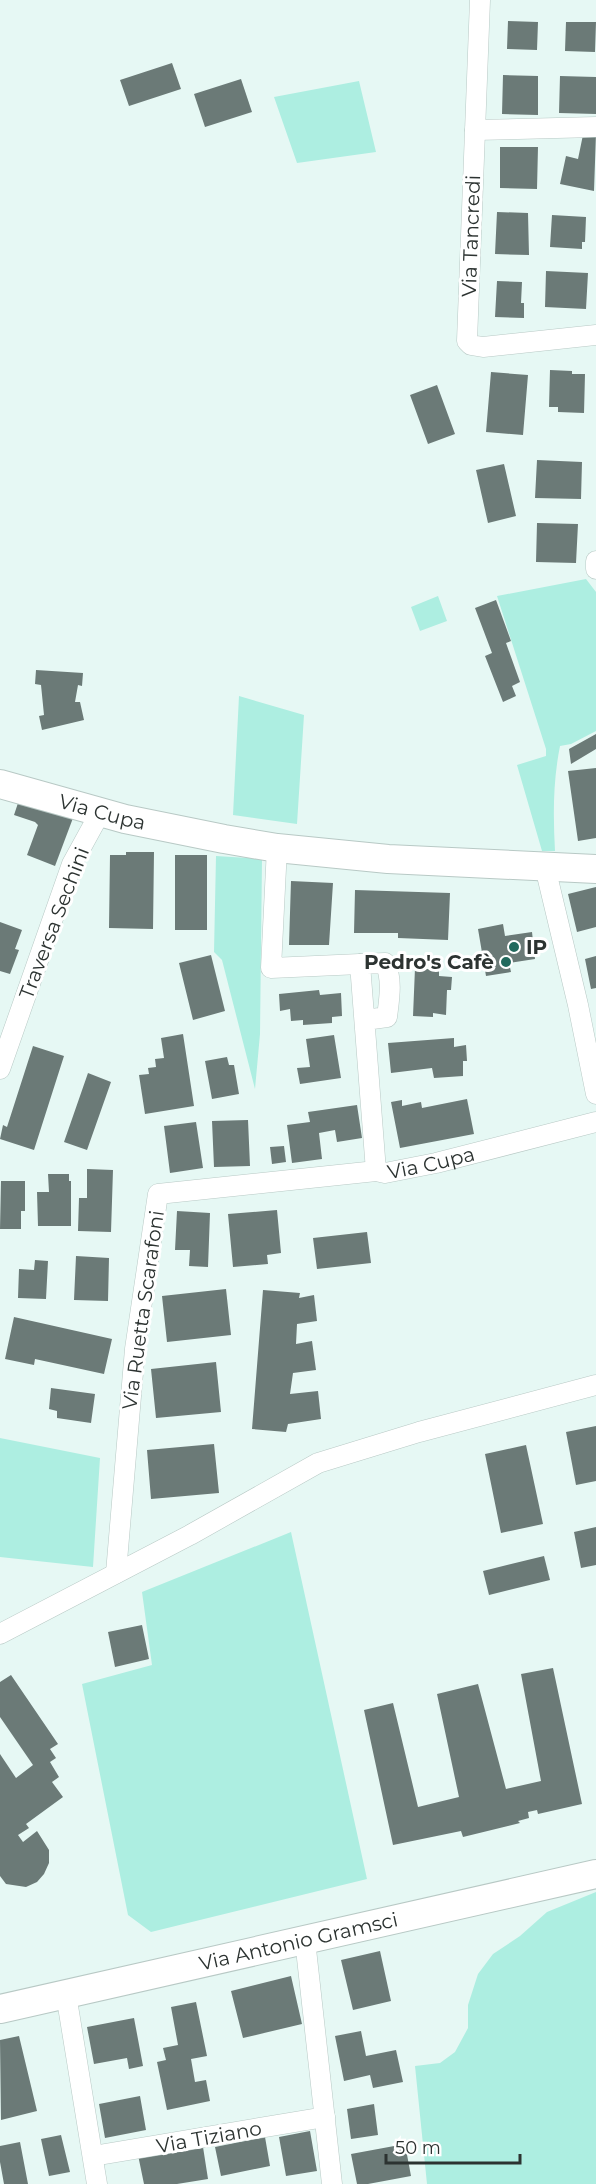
<svg xmlns="http://www.w3.org/2000/svg" width="596" height="2184" viewBox="0 0 596 2184" font-family="Montserrat,sans-serif">
  <style>
    .green { fill: #adeee1 }
    .building { fill: #6b7a77 }
    .lines { fill: none; stroke-linecap: round; stroke-linejoin: round }
    .street-casing { stroke: #b8c9c5; stroke-width: 21 }
    .secondary-casing { stroke: #b8c9c5; stroke-width: 30 }
    .street { stroke: #fff; stroke-width: 20 }
    .secondary { stroke: #fff; stroke-width: 28 }
    .poi-dot { fill: #22695d; stroke: #fff; stroke-width: 2 }
    .labels { text-anchor: middle; stroke-width: 6; stroke-linejoin: round; paint-order: stroke }
    .street-label { font-size: 20px; fill: #2c3331; stroke: #fff }
    .poi-label { font-size: 20px; font-weight: bold; fill: #2c3331; stroke: #fff; text-anchor: start }
  </style>
  <rect width="100%" height="100%" fill="#e6f8f4"/>
  <path class="green" d="M359,81L376,152L297,163L274,97Z
    M586,579L596,592V731L571,744L560,746C553,781 553,815 555,851H542L517,765L546,756V749L497,596Z
    M438,596L447,621L420,631L411,607Z
    M239,696L304,715L297,824L233,815Z
    M216,856L262,859L260,1034L255,1089L222,960L214,952Z
    M0,1438L100,1458L93,1567L0,1557Z
    M291,1532L367,1879L151,1932L128,1915L82,1684L152,1665L142,1592Z
    M596,1892V2184H427L415,2066L440,2063L455,2052L468,2028V2005L478,1974L493,1954L520,1936L547,1912Z"/>
  <path class="building" d="M508,21L538,22L537,50L507,49Z
    M566,22H596L595,52L565,51Z
    M172,63L181,89L129,106L120,80Z
    M503,75L538,76V115L502,114Z
    M560,76L596,77V114L559,113Z
    M241,79L252,112L205,127L194,94Z
    M584,130L596,133L594,191L560,184L566,156L578,159Z
    M500,147H538L537,189L500,188Z
    M497,212L528,213L529,255L495,254Z
    M552,215L586,217L585,242H582V249L550,247Z
    M546,271L588,273L586,309L545,307Z
    M497,281L522,282L521,303H524V318L495,317Z
    M550,370L572,371V374H585L584,413L558,412V407H549Z
    M491,372L528,375L523,435L486,432Z
    M437,385L455,434L428,444L410,395Z
    M537,460L582,462L581,499L535,498Z
    M504,464L516,516L488,523L476,470Z
    M537,523L578,524L576,563L536,562Z
    M496,600L511,641L506,643L520,682L512,686L516,696L503,702L485,656L492,653L475,608Z
    M36,670L83,673L82,686L78,685L75,702H80L84,720L42,730L39,716L44,715L41,685L35,684Z
    M596,734V749L571,764L569,749Z
    M596,768V838L578,841L568,771Z
    M19,800L73,818L55,866L27,855L38,825L35,822L14,815Z
    M126,852H154L153,929L109,928L110,855H126Z
    M175,855H207V930H175Z
    M291,881L333,883L329,945H289Z
    M596,887V927L577,932L568,894Z
    M355,890L450,893L448,940L398,938V933H354Z
    M0,922L22,930L15,949L19,950L10,974L0,971Z
    M503,924L505,936L532,932L535,959L509,963L511,972L486,976L478,929Z
    M211,955L225,1011L193,1020L179,963Z
    M596,956V988L591,989L585,959Z
    M415,968L439,970V976L452,977L451,990H447L446,1015L433,1013V1017L413,1016Z
    M319,990L320,995L341,993L342,1016L332,1017V1023L303,1025V1020L291,1021L290,1009L280,1011L279,994Z
    M183,1034L194,1106L145,1114L139,1075L149,1074L148,1068L156,1067L155,1059L164,1058L161,1038Z
    M334,1035L341,1078L300,1084L297,1068L310,1067L306,1039Z
    M454,1038V1047L466,1045L467,1061H463V1076L434,1078L432,1068L391,1073L388,1043Z
    M33,1046L64,1056L34,1150L0,1139L3,1125L7,1127Z
    M227,1057L229,1065H234L239,1094L212,1099L205,1061Z
    M88,1073L111,1082L87,1150L64,1142Z
    M467,1099L474,1134L400,1148L391,1102L402,1100V1106L421,1102L422,1108Z
    M357,1105L362,1138L337,1142L335,1130L319,1133L322,1159L292,1163L287,1125L310,1122L308,1112Z
    M248,1120L250,1166L214,1167L212,1121Z
    M196,1122L203,1168L170,1173L164,1126Z
    M284,1146L286,1162L272,1164L270,1147Z
    M87,1169L113,1170L111,1232L78,1231L79,1198H87Z
    M48,1174H69V1181H71V1226H38L37,1192H49Z
    M1,1181H25V1211H21V1229H0Z
    M277,1210L281,1253L267,1255L268,1264L233,1267L228,1214Z
    M177,1211L210,1213L208,1267L189,1266L190,1250H175Z
    M367,1232L371,1263L317,1269L313,1238Z
    M76,1256L109,1258L108,1301L74,1300Z
    M35,1260L48,1261L46,1299L18,1298L19,1269L34,1270Z
    M226,1289L231,1335L167,1342L162,1296Z
    M263,1290L300,1293L299,1298L314,1295L317,1321L297,1324L296,1344L312,1341L316,1370L293,1373L290,1394L318,1391L321,1419L288,1424L286,1432L252,1429Z
    M14,1317L112,1339L104,1374L35,1359L34,1365L5,1359Z
    M216,1362L221,1412L156,1418L151,1369Z
    M51,1388L95,1394L91,1423L57,1418V1411L49,1409Z
    M596,1426V1481L576,1485L566,1432Z
    M214,1444L219,1493L151,1499L147,1450Z
    M526,1445L543,1524L501,1533L485,1454Z
    M596,1527V1565L581,1568L574,1532Z
    M544,1556L550,1580L489,1595L483,1571Z
    M142,1625L149,1659L115,1667L108,1632Z
    M553,1668L582,1804L538,1814L537,1810L528,1812L529,1818L518,1821L520,1823L463,1837L461,1831L393,1845L364,1710L393,1703L418,1807L459,1797L437,1694L478,1684L506,1789L541,1781L521,1674Z
    M11,1675L58,1744L50,1749L56,1758L50,1762L59,1777L52,1782L63,1797L26,1824L29,1828L18,1835L23,1842L37,1831L49,1850V1863L44,1874L37,1882L26,1887L6,1884L0,1876V1754L16,1778L33,1765L0,1717V1682Z
    M380,1951L391,2001L353,2010L341,1960Z
    M291,1976L302,2024L243,2038L231,1991Z
    M196,2002L207,2056L191,2059L195,2082L206,2080L210,2101L167,2110L157,2062L166,2060L163,2048L178,2045L171,2007Z
    M134,2018L143,2066L129,2069L127,2058L94,2064L87,2027Z
    M361,2031L366,2056L396,2050L403,2082L373,2088L370,2075L344,2081L335,2036Z
    M19,2036L37,2111L1,2120L0,2040Z
    M140,2096L146,2130L105,2138L99,2104Z
    M374,2104L378,2135L351,2139L347,2109Z
    M310,2131L317,2171L286,2176L279,2137Z
    M61,2135L70,2172L49,2176L41,2139Z
    M265,2137L270,2166L221,2176L215,2147Z
    M20,2142L28,2184H4L0,2162V2146Z
    M405,2144L411,2176L368,2184H357L351,2154Z
    M203,2147L208,2179L177,2184H144L138,2155Z"/>
  <g class="lines">
    <defs>
      <g id="street">
        <path d="M480,0L467,341L471,345L483,347L596,335"/>
        <path d="M475,130L596,127"/>
        <path d="M596,561V569"/>
        <path d="M277,848L271,968L360,964"/>
        <path d="M545,867L578,1005L596,1094"/>
        <path d="M365,1020L387,1017C389,1001 393,979 385,963L360,964L376,1171"/>
        <path d="M0,1069L72,864L100,813"/>
        <path id="s1" d="M116,1573L135,1349L158,1194L376,1171L385,1173L436,1163L596,1122"/>
        <path d="M0,1634L190,1535L318,1463L419,1432L596,1385"/>
        <path d="M305,1940L332,2184"/>
        <path d="M66,1994L97,2184"/>
        <path d="M93,2156L325,2117"/>
      </g>
      <g id="secondary">
        <path id="s2" d="M0,784L125,819L224,839L277,848L388,859L596,869"/>
        <path id="s3" d="M0,2009L596,1874"/>
      </g>
    </defs>
    <use href="#street" class="street-casing"/>
    <use href="#secondary" class="secondary-casing"/>
    <use href="#street" class="street"/>
    <use href="#secondary" class="secondary"/>
  </g>
  <g class="poi-dot">
    <circle cx="514" cy="947" r="6"/>
    <circle cx="506" cy="962" r="6"/>
  </g>
  <g class="labels">
    <g class="street-label">
      <text transform="translate(471 236) rotate(-88)" y="7">Via Tancredi</text>
      <text dy="7" stroke="none"><textPath href="#s2" startOffset="106">Via Cupa</textPath></text>
      <text transform="translate(54 923) rotate(-69)" y="7">Traversa Sechini</text>
      <text dy="7" stroke="none"><textPath href="#s1" startOffset="657">Via Cupa</textPath></text>
      <text transform="translate(143 1310) rotate(-82)" y="7">Via Ruetta Scarafoni</text>
      <text dy="7" stroke="none"><textPath href="#s3" startOffset="306">Via Antonio Gramsci</textPath></text>
      <text transform="translate(209 2137) rotate(-10)" y="7">Via Tiziano</text>
    </g>
    <g class="poi-label">
      <text x="526" y="954">IP</text>
      <text x="494" y="969" text-anchor="end">Pedro's Cafè</text>
    </g>
  </g>
  <path d="M386 2154v9h134v-9" fill="none" stroke="#2c3331" stroke-width="3"/>
  <text x="395" y="2154" font-size="18" fill="#2c3331" stroke="#ffffff" stroke-width="4.5" paint-order="stroke">50 m</text>
</svg>
